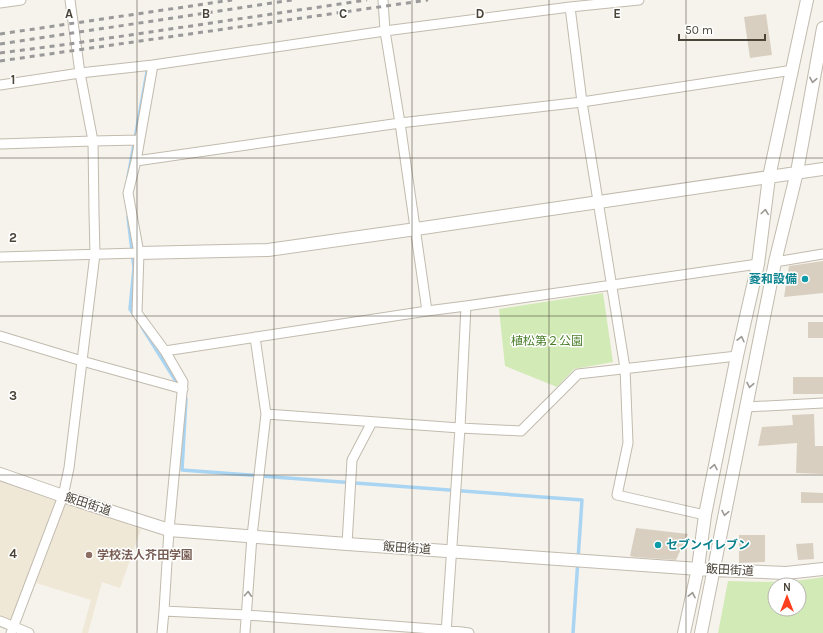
<svg xmlns="http://www.w3.org/2000/svg" width="823" height="633" viewBox="0 0 823 633" font-family="Karla,'Noto Sans JP',sans-serif">
  <style>
    .education { fill: #efe8d6 }
    .green { fill: #d2eab5; fill-rule: evenodd }
    .lines { fill: none; stroke-linecap: round; stroke-linejoin: round }
    .stream { stroke: #a9d4f2; stroke-width: 3.5 }
    .building { fill: #d8cfc1 }
    .minor-casing { stroke: #c2bbae; stroke-width: 11 }
    .tertiary-casing { stroke: #c2bbae; stroke-width: 14 }
    .minor { stroke: #fff; stroke-width: 9 }
    .tertiary { stroke: #fff; stroke-width: 12 }
    .rail { stroke: #9a9a9a; stroke-width: 3; stroke-dasharray: 5 5; stroke-linecap: butt }
    .oneway { stroke: #9c9892 }
    .grid { fill: none; stroke: #4b4439; stroke-width: 1; stroke-opacity: 0.55 }
    .culture-dot { fill: #0f9aa8; stroke: #fff; stroke-width: 1.5 }
    .education-dot { fill: #8d6e63; stroke: #fff; stroke-width: 1.5 }
    .labels { text-anchor: middle; stroke-width: 3; stroke-linejoin: round; paint-order: stroke }
    .culture-label { font-size: 12px; font-weight: bold; fill: #0d838f; stroke: #fff; text-anchor: end }
    .park-label { font-size: 12px; fill: #4a7f2a; stroke: #fff }
    .street-label { font-size: 12px; fill: #4b4439; stroke: #fff }
    .education-label { font-size: 12px; font-weight: bold; fill: #785e54; stroke: #fff; text-anchor: start }
    .grid-label { font-size: 13px; text-anchor: middle; font-weight: bold; fill: #4b4439; stroke: #fff; stroke-width: 3; stroke-linejoin: round; paint-order: stroke }
  </style>
  <rect width="100%" height="100%" fill="#f6f3ec"/>
  <path class="education" d="M0,482L56,501L11,620L0,616Z
    M66,503L141,529L120,588L102,582L88,633H82L91,600L36,583Z"/>
  <path class="green" d="M603,293L613,362L574,369L557,387L505,366L499,309Z
    M823,577V633H718L728,581C761,582 790,583 823,577ZM775,585H799V609H775Z"/>
  <g class="lines">
    <path class="stream" d="M128,177L147,72
      M128,217L134,268L130,309L134,315
      M142,327L179,386
      M184,395L186,399L182,470L582,500L573,633"/>
  </g>
  <path class="building" d="M766,14L772,55L750,58L744,17Z
    M823,261V293L784,297L789,266Z
    M808,322H823V338H808Z
    M793,377H823V394H793Z
    M814,414L815,446H823V474L796,473L797,443L758,446L762,427L793,425L792,415Z
    M801,492L823,493V503H801Z
    M636,528L688,534L676,560L634,557L630,556Z
    M739,535H765V562L739,563Z
    M813,543L814,559L798,560L796,544Z"/>
  <g class="lines">
    <defs>
      <path id="minor" d="M383,0L385,31L400,123L427,311L466,306L758,264
        M0,3L21,0
        M570,7L582,102L625,368L628,443L617,495L705,515
        M153,65L136,161L128,193L139,253L137,313L165,351
        M0,85L80,73L153,65L385,31L570,7L639,0
        M0,144L93,141L139,140
        M136,161L400,123L582,102L793,70
        M0,257L139,253
        M775,262L823,254
        M0,336L82,361L183,389
        M746,407L823,403
        M266,414L460,428L521,431L578,374L737,356
        M347,544L352,460L372,422
        M164,611L246,615L446,630L469,633
        M0,621L29,633
        M11,633L63,496L69,468L95,254L94,213L93,141L80,73L70,0
        M162,633L164,611L169,530L183,382L165,351L427,311
        M245,633L252,536L266,414L255,337
        M446,633L460,428L466,306"/>
      <path id="tertiary" d="M139,253L268,250L416,229L823,169
        M0,474L63,496L169,530L347,544L713,570L786,573L823,569
        M684,633L698,568L705,515L737,356L758,264L769,177L807,0
        M701,633L775,262L797,172L823,28"/>
    </defs>
    <use href="#minor" class="minor-casing"/>
    <use href="#tertiary" class="tertiary-casing"/>
    <use href="#minor" class="minor"/>
    <use href="#tertiary" class="tertiary"/>
    <path class="rail" d="M0,34L232,0
      M0,44L292,0
      M0,53L62,45L367,0
      M0,61L428,0"/>
  </g>
  <defs><path id="oneway-chevron" d="M-2-3.5L2.5 0L-2 3.5" fill="none" stroke-width="1.6" stroke-linecap="round" stroke-linejoin="round"/></defs>
  <g class="oneway">
    <use href="#oneway-chevron" transform="translate(813 80) rotate(100)"/>
    <use href="#oneway-chevron" transform="translate(765 212) rotate(-83)"/>
    <use href="#oneway-chevron" transform="translate(741 339) rotate(-77)"/>
    <use href="#oneway-chevron" transform="translate(750 385) rotate(101)"/>
    <use href="#oneway-chevron" transform="translate(714 467) rotate(-79)"/>
    <use href="#oneway-chevron" transform="translate(725 513) rotate(101)"/>
    <use href="#oneway-chevron" transform="translate(248 594) rotate(-86)"/>
    <use href="#oneway-chevron" transform="translate(692 595) rotate(-78)"/>
  </g>
  <path class="grid" d="M137,0V633M274,0V633M412,0V633M549,0V633M686,0V633M0,158H823M0,316H823M0,475H823"/>
  <g class="culture-dot">
    <circle cx="805" cy="279" r="4"/>
    <circle cx="658" cy="545" r="4"/>
  </g>
  <circle class="education-dot" cx="89" cy="555" r="4"/>
  <g class="labels">
    <g class="culture-label">
      <text x="797" y="283">菱和設備</text>
      <text x="666" y="549" text-anchor="start">セブンイレブン</text>
    </g>
    <g class="park-label">
      <text x="547" y="345">植松第２公園</text>
    </g>
    <g class="street-label">
      <text transform="translate(88 504) rotate(18)" y="4">飯田街道</text>
      <text transform="translate(407 548) rotate(4)" y="4">飯田街道</text>
      <text transform="translate(730 570) rotate(3)" y="4">飯田街道</text>
    </g>
    <g class="education-label">
      <text x="97" y="559">学校法人芥田学園</text>
    </g>
  </g>
  <g class="grid-label">
    <text x="69" y="18">A</text>
    <text x="206" y="18">B</text>
    <text x="343" y="18">C</text>
    <text x="480" y="18">D</text>
    <text x="617" y="18">E</text>
    <text x="13" y="84">1</text>
    <text x="13" y="242">2</text>
    <text x="13" y="400">3</text>
    <text x="13" y="558">4</text>
  </g>
  <g transform="translate(787 597)"><circle r="19" fill="#ffffff" stroke="#b7b4b0"/>
  <path d="M0-3L7 15L0 10L-7 15Z" fill="#fc3f1d"/>
  <text y="-6" font-size="11" font-weight="bold" text-anchor="middle" fill="#4b4439">N</text>
  </g>
  <path d="M679 34v6h86v-6" fill="none" stroke="#4b4439" stroke-width="2"/>
  <text x="685" y="34" font-size="12" fill="#4b4439" stroke="#ffffff" stroke-width="3" paint-order="stroke">50 m</text>
</svg>
